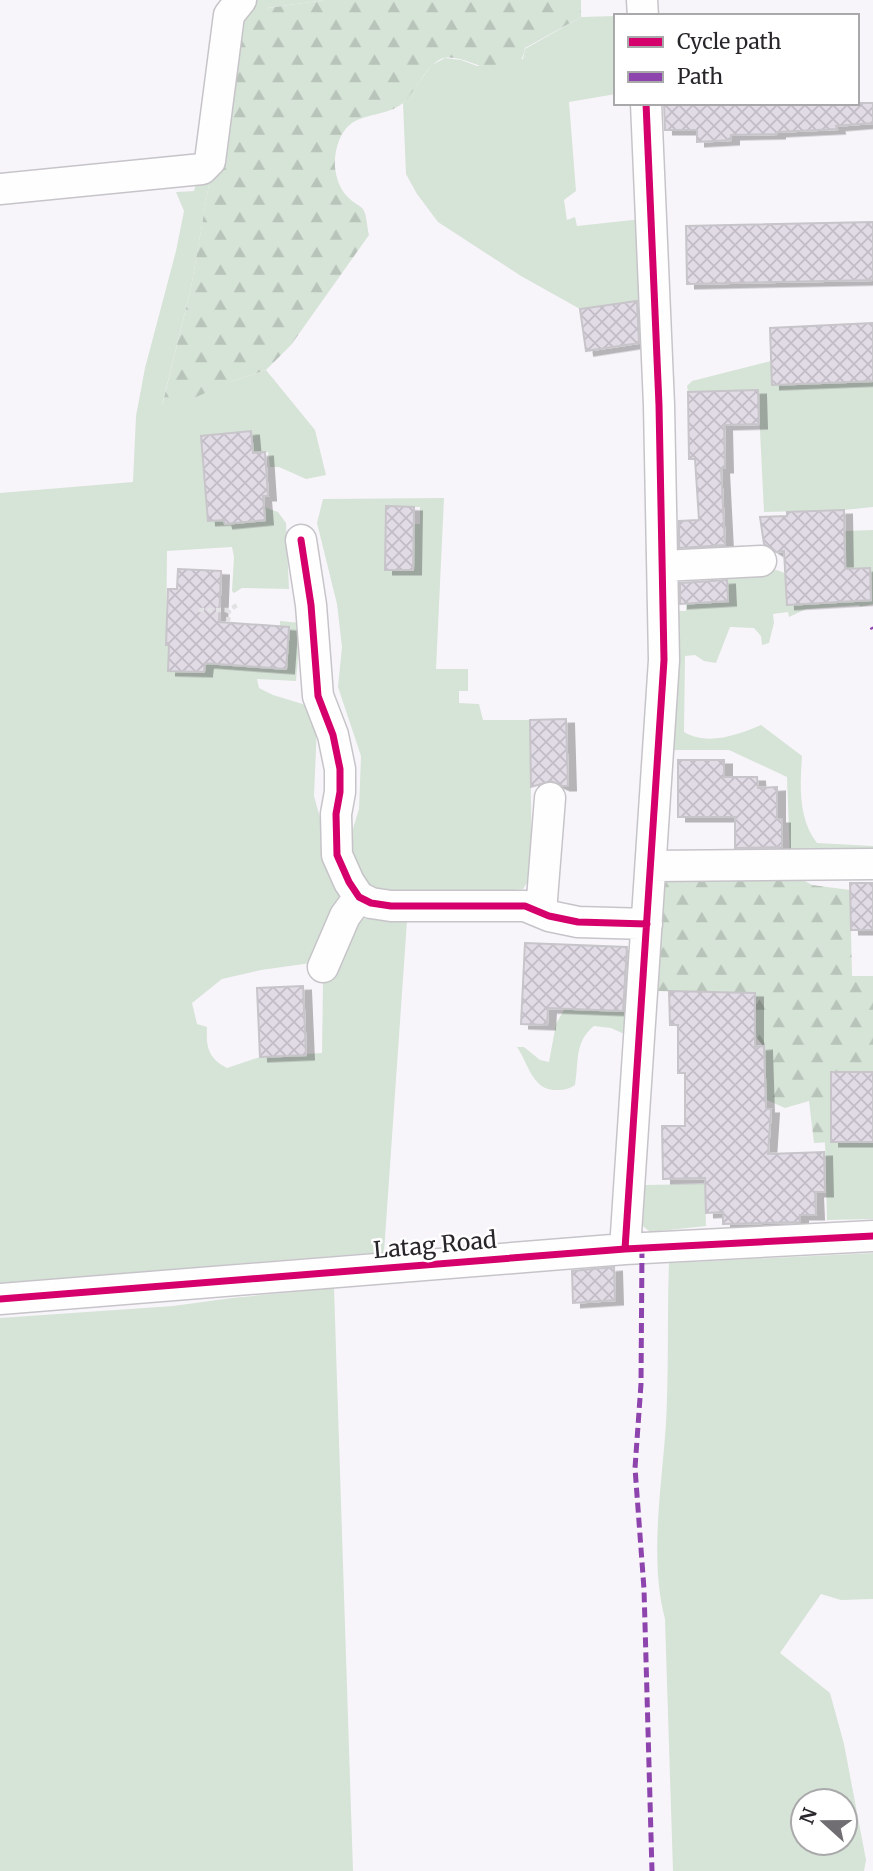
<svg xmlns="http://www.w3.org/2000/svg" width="873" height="1871" viewBox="0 0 873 1871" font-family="Merriweather,serif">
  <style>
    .grass { fill: #d6e3d7; fill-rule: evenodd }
    .forest { fill: url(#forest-firs) }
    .building { fill: url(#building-cross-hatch); stroke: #c8c5ca; stroke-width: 2; filter: url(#shadow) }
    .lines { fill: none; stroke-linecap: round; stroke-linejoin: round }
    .minor-casing { stroke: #c7c4c9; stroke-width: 33 }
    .path { stroke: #e2e1e3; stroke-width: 4.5; stroke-dasharray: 5 3.5; stroke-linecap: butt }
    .minor { stroke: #fefefe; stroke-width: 30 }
    .quiet { stroke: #8e44ad; stroke-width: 5; stroke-dasharray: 10 5; stroke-linecap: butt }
    .cycleway-casing { stroke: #fff; stroke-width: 11 }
    .cycleway { stroke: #d6006c; stroke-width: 7 }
    .labels { text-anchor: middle; stroke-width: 5; stroke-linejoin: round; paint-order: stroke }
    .street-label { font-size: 23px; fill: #29262b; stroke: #fff }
  </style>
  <defs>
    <pattern id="forest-firs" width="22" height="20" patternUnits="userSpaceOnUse" patternTransform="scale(1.75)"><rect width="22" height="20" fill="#d6e3d7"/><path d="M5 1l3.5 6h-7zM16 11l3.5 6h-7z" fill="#b8c3b9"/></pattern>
    <pattern id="building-cross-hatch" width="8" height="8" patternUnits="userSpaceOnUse" patternTransform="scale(1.75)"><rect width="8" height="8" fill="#e1dbe6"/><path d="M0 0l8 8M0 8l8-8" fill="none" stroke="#c1bcc5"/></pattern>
    <filter id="shadow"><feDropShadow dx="8" dy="4.5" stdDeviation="0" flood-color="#0004"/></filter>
  </defs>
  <rect width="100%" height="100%" fill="#f8f5fa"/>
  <path class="grass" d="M228,0H325L267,8L226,86L191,288L162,405L266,370L315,430L326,475L306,479L279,467H270L268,452L253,453L251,432L201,436L208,521L224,520L225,524L264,520V507L278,512L286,523L289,589L242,588L234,593L232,591L234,557L232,547L167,551L166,644L173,645L168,671L204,672L205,665L210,663L285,669L289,627L280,626V621L301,623L296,681L257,679L259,688L273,695L309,706L317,725L314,796L341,895L318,962L261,970L222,979L192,1003L197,1024L207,1027C206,1047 208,1058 227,1068L260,1057L322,1053L323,983L343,959L351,933L361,919L372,918L407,921L384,1252L0,1283V493L133,482L136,416L145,368L176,251L184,211L176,192L194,191L210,129Z
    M616,16V94L569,102L576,191L564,200L567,220L575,217L577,226L642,219L648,300L580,309L521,276L438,222L417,194L406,174L403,103L432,65L445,58L461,60L477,66L523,59L525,49L581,17Z
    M771,361L773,385L873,381V507L844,510L764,512L758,390L688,392L687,386L692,381Z
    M444,498L436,669H468V691H459V703L479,704L483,720H530L532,875L523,889L513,890L405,898L369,887L358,870L352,854L351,835L359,809L361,756L338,687L342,647L337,604L317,523L323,499ZM386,507H420V524H414L413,570L385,569Z
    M873,530V604L860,607L859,605L806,609L789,617L788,612L773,614L774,623L769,643L762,645L761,636L754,628L730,627L716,663L704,661L695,655L685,656L684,732C707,746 738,735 761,725L802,756C800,785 798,819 817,843L873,846V857L790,860L787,777L729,750H664L672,611H686V603L728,601L727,570L768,567L785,573L787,605L871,600L870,569H847L845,531Z
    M565,1008L629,1011L633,1038L611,1028L594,1026C574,1042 579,1062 575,1085C567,1090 563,1090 553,1090C532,1088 528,1063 517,1047H524L540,1060L549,1062L556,1024Z
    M825,1142H873V1219L827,1220Z
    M705,1184L706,1226L650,1232L643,1226L644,1185Z
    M873,1253V1599L841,1600L821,1594L780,1653L830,1693L844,1744L866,1860L864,1871H673L665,1619C649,1559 662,1485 666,1423C669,1370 667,1316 669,1263ZM803,1801H845V1843H803Z
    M334,1288L353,1871H0V1318L173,1306L232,1298Z"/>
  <path class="forest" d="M325,0H581V17L525,48C516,96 470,53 444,58C429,61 416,90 405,101C392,115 367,113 352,123C339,132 334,152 335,167C336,179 341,192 350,199C353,202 360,206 363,209C367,215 367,228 369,235L291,345L266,370L233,381L189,400L162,406L191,288L226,86L241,21L268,8Z
    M798,877L812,885L850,890L852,976H873V1072H831V1142L814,1143L809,1101L785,1108L767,1100L764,1047L755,1036V993L657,991L663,887L667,880Z"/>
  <path class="building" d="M664,103H873V123L836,126L837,129L777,132V134L731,135V140L697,142V130H665Z
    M873,222V280L687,284L686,226Z
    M637,301L639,343L586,351L580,309Z
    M873,323V381L772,385L770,328Z
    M758,390L759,424L724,425L725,468H721L725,545L679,548V521L699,520L695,459H689L688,392Z
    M251,431L253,453L265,452L268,496H263L265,520L225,524L224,520L208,521L201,436Z
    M386,506L414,507L413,570H385Z
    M844,510L845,569L870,568L871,600L787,605L784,551L776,552L764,544L760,517L787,516V512Z
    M178,569L221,571L219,622L289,627L286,669L205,663L204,672L168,671L169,645H166L168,589H177Z
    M727,580L728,601L680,604V583Z
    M566,719L568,786H562L551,781L531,787L530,720Z
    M678,760H724V777H757L758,788L777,787V819H782V847L735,848V817H678Z
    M850,883H873V930H851Z
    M525,943L627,947L623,1011L548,1008L547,1025L521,1024Z
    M303,986L306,1055L260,1057L257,988Z
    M669,991L755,993V1047L764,1046L766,1109H771L768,1154L824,1152L825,1192H815L816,1215H800V1222L723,1224V1212L706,1213L705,1178L663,1179L662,1126H685V1073H678V1025H670Z
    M831,1072H873V1142H831Z
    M614,1267L615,1300L573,1303L572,1271Z"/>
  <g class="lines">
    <defs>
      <path id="minor" d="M642,0L643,16
        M0,189L202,169L210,161L229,15L241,0
        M301,540L311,605L318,696L333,735L340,769V792L336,814L337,855L349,882L359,897L371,903L391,906H525L549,916L578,922L647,924
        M663,566L761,561
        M651,866L873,864
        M541,912L550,798
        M323,967L345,916L359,897
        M625,1249L664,660L659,405L646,103
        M0,1299L625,1249L873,1236"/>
    </defs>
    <use href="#minor" class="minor-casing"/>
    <path class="path" d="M199,610H229L237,605
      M228,622L229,610"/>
    <use href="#minor" class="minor"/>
    <path class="quiet" d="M872,627L873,629
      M642,1248L641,1384L635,1468L644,1589L652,1871"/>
    <defs>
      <path id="cycleway" d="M301,540L311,605L318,696L333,735L340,769V792L336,814L337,855L349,882L359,897L371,903L391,906H525L549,916L578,922L647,924
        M625,1249L664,660L659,405L646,103
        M0,1299L625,1249L873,1236"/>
    </defs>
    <use href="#cycleway" class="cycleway-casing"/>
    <use href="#cycleway" class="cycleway"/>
  </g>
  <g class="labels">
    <g class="street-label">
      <text transform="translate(435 1245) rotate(-5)" y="8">Latag Road</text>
    </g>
  </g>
  <rect x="614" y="14" width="245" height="91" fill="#ffffff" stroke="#a9a8aa" stroke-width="2"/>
  <rect x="628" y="37" width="35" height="10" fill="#d6006c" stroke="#a9a8aa" stroke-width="2"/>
  <text x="677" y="49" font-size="21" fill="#29262b">Cycle path</text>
  <rect x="628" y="72" width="35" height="10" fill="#8e44ad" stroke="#a9a8aa" stroke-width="2"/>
  <text x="677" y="84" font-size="21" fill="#29262b">Path</text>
  <g transform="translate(824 1822) rotate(291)"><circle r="33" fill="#ffffff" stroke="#a9a8aa" stroke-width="2"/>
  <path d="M0-5L12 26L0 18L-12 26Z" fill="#716e73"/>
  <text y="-10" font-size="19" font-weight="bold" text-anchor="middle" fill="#29262b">N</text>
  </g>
</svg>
